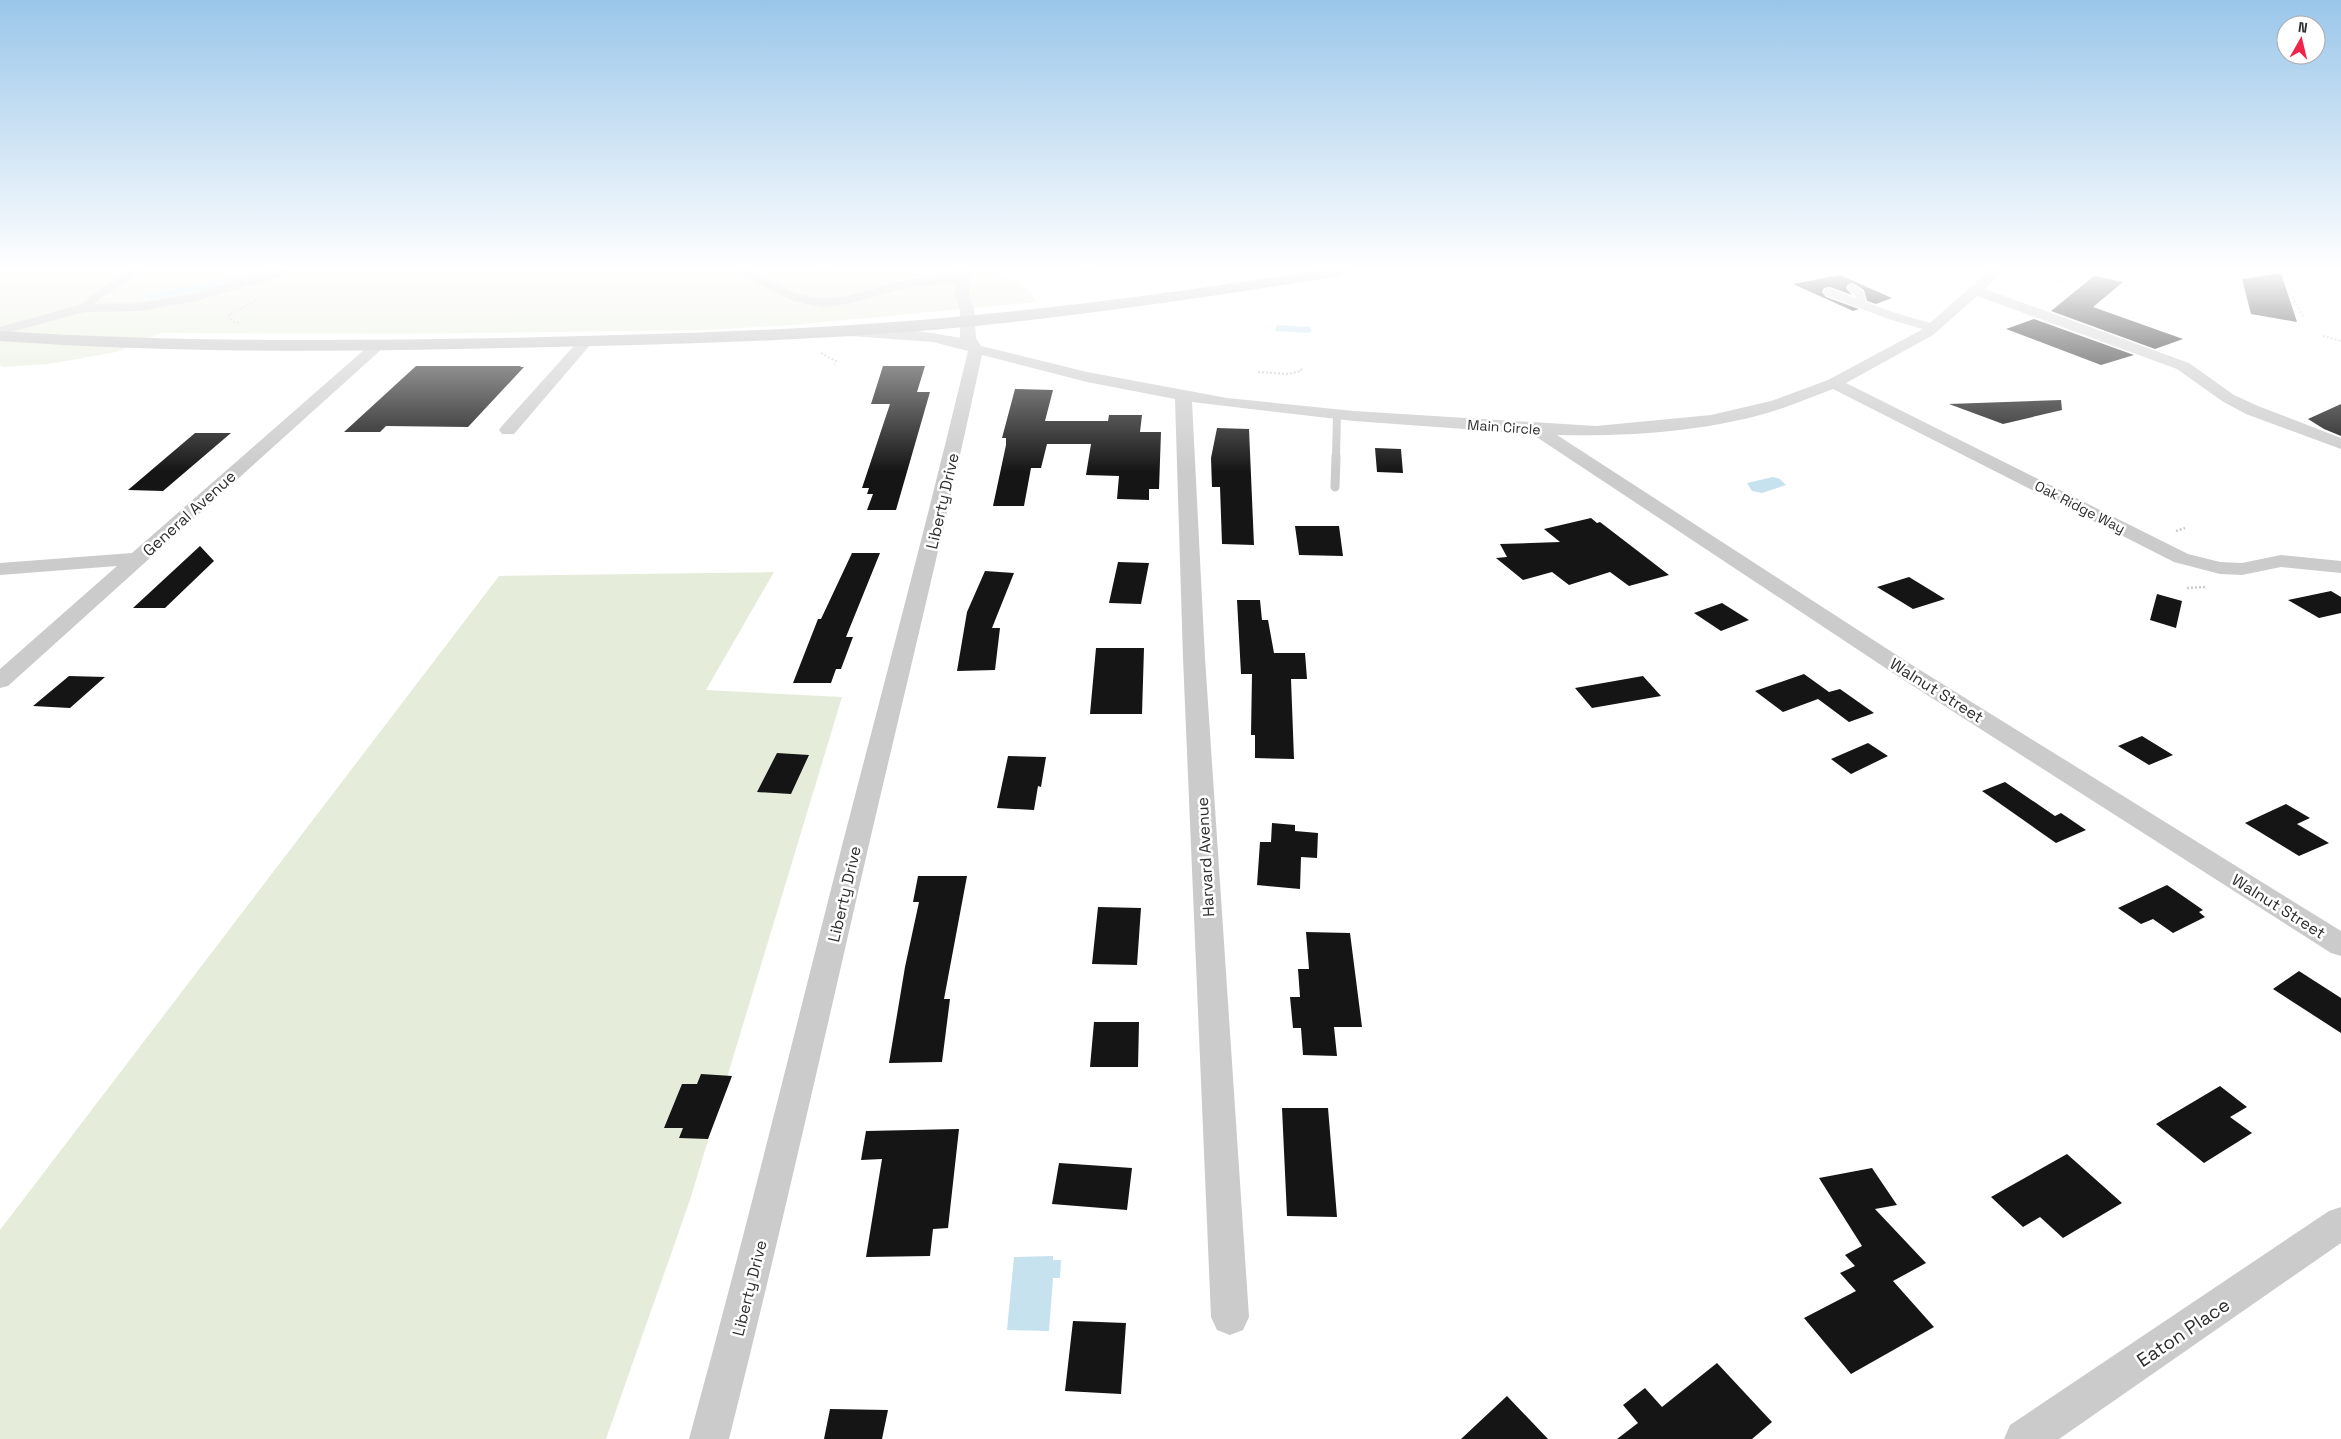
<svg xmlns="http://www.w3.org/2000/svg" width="2341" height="1439" viewBox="0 0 2341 1439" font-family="'Space Grotesk',sans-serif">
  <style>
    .green { fill: #e6ecda }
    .water { fill: #c5e2ee }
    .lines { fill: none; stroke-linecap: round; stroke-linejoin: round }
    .stream { stroke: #c5e2ee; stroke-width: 5.5 }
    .building { fill: #151515 }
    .path-far1 { stroke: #cbcbcb; stroke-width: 2; stroke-dasharray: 2 2; stroke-linecap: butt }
    .path { stroke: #cbcbcb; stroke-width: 2.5; stroke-dasharray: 2 2; stroke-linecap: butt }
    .service-far1 { stroke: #cbcbcb; stroke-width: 8 }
    .service { stroke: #cbcbcb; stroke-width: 9 }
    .minor { fill: #cbcbcb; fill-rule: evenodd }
    .secondary { fill: #b8b8b8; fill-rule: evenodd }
    .labels { text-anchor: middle; stroke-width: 5; stroke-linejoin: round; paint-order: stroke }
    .far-street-label { font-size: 14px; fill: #2e2e2e; stroke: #fff }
    .street-label { font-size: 16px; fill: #2e2e2e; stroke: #fff }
    .near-street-label { font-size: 19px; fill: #2e2e2e; stroke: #fff }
  </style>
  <rect width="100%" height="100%" fill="#fff"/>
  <path class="green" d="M0,271H993C1015,278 1024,282 1037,302L791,325L703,330L405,334L161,333L116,352L49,364L4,367L0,366Z
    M774,572L706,690L842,697L690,1200L606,1439H0V1230L499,576Z"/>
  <path class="water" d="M1277,325L1310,327L1312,331L1309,333L1275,331Z
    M1773,477L1780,479L1786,485L1762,493L1752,491L1747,483Z
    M1053,1256V1260H1061L1060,1278H1053L1049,1331L1007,1330L1014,1257Z"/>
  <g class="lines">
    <path class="stream" d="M149,297L251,277L269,271"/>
  </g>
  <path class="building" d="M2281,273L2297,322L2251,314L2242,279Z
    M1840,275L1892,298L1876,304L1867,301L1864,290L1853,283L1848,284L1846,288L1852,295L1830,287L1824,288L1822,292L1826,297L1859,309L1853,311L1793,284Z
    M2094,276L2123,282L2093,307L2183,339L2155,349L2051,311Z
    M2034,319L2134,355L2101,365L2006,329Z
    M416,366H521L520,367H524L468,427L386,426L380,432H344Z
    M883,366H925L917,392H930L896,510H867L873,494H867L869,488H862L890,404H871Z
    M1015,389L1053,390L1045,421H1108L1109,415H1142L1140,432H1161L1159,489H1149V500L1117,499L1119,476L1086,475L1091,444H1047L1041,468H1031L1024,506H993L1006,445V438H1002Z
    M2061,400L2062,410L2003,424L1949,404Z
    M2341,404V436L2324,429L2308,419Z
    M1217,428L1249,429L1254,545L1222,544L1220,487H1212L1211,458Z
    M195,433H231L163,491L128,490Z
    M1375,448L1401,449L1403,473L1377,472Z
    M1591,518L1597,523L1600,522L1669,575L1629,586L1610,572L1569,585L1552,572L1523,580L1496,558L1507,557L1500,544L1560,542L1544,529Z
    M1295,526H1339L1343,556L1299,555Z
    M200,546L214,561L165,608H133Z
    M852,553H880L846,637H853L841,669H836L831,683H793L818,619H821Z
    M1118,562L1149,563L1141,604L1109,603Z
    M985,571L1014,573L992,628H1000L995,670L957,671L967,612Z
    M1909,577L1945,599L1913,609L1877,587Z
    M2331,591L2341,597V613L2319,618L2288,600Z
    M2157,594L2182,601L2176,628L2150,620Z
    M1237,600H1260L1262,620H1268L1274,653H1305L1307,679H1291L1294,759L1255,758V735H1251L1252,674H1241Z
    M1722,603L1749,620L1721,631L1694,613Z
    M1096,648H1144L1142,714H1090Z
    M1804,674L1829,692L1840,689L1874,713L1849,722L1818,699L1783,712L1755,691Z
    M69,676L105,677L70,708L33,706Z
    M1643,676L1661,696L1592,708L1575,688Z
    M2142,736L2173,755L2149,765L2118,746Z
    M1868,743L1888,756L1851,774L1831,759Z
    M777,753L809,755L791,794L757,792Z
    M1008,756L1046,757L1041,787L1038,786L1034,810L997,808Z
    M2005,782L2055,816L2061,813L2086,830L2056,843L1982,791Z
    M2286,804L2310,818L2297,824L2329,843L2299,856L2245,823Z
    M1272,823L1295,825V831L1318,833L1317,858L1301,857L1300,889L1257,885L1260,842H1271Z
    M918,876H967L944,999H950L942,1062L889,1063L905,967L919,902H913Z
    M2167,885L2203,910L2199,912L2205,917L2173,933L2153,919L2141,924L2118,908Z
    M1098,907L1141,908L1137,965L1092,964Z
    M1306,932L1350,933L1362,1027H1334L1337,1056L1303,1055L1301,1028H1293L1290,997H1300L1298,969H1309Z
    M2299,971L2341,998V1033L2273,989Z
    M1094,1022H1139L1138,1067H1090Z
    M701,1074L732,1076L708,1139L679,1138L683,1128H664L682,1084H697Z
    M2220,1086L2247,1107L2230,1117L2252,1133L2204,1163L2156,1124Z
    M1282,1108H1328L1337,1217L1287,1216Z
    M959,1129L948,1228L933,1229L930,1256L866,1257L882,1159L861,1160L866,1131Z
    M2067,1154L2122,1203L2063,1238L2040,1217L2023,1227L1991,1197Z
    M1059,1163L1132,1168L1127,1210L1052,1204Z
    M1872,1168L1897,1205L1875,1209L1926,1263L1893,1281L1934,1327L1851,1374L1804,1318L1856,1291L1840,1273L1855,1266L1845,1255L1862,1246L1819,1178Z
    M1073,1321L1126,1323L1121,1394L1065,1391Z
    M1717,1363L1772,1422L1752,1439H1617L1638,1423L1623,1405L1645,1388L1662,1407Z
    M1507,1396L1548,1439H1461Z
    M830,1409L888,1410L882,1439H824Z"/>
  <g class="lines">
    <path class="path-far1" d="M1080,271L1106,274
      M304,275L310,271
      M791,275L829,271
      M2057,283L2068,275L2073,276
      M2292,297L2304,318
      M239,323L234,322L228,315L257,300
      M2323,336L2341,341
      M821,353L836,361L834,364
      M1258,372L1288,374L1301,371V367"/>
    <path class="path" d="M2176,531L2185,528
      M2187,588L2206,587"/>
    <path class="service-far1" d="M741,271L794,297L823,303L847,300L905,284L962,278
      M1852,288L1860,294L1862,303
      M1828,292L1892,316L1933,328
      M84,308L97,296L136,271
      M0,331L84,308L139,307L196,297L286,271
      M1336,457L1337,414"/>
    <path class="service" d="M1335,487L1336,456"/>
    <path class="minor" d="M957,271H970L969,293L974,310L976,338L981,346L1087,372L1227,398L1354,411L1596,426L1711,415L1771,401L1828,380L1923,329L1989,271H2003L1985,289L2189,363L2234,395L2258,406L2341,438V449L2246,414L2222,401L2177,369L1977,296L1933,335L1846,383L2188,554L2220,562L2242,563L2281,555L2341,561V573L2281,567L2242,575L2220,574L2174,562L1833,389C1817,395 1800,402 1783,408C1716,431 1628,437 1557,435L1912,665L2341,931V956L2331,953L1896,675L1532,434L1354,421L1192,402L1205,658L1249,1317L1243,1330L1230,1335L1217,1330L1211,1317L1183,658L1175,399L1087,382L982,355C947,518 908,678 870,840C824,1040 779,1240 729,1439H689C744,1239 793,1038 844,838C886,676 929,514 968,351L933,342L850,336L843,332C851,320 944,334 960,338V310L955,293Z
      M585,337L590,339L593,342L590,345L514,434H502L499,430L502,426L580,339Z
      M378,340L383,342L386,345L383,348L8,686L0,688V669L117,566L0,575V563L132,553L373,342Z
      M2341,1207V1243L2059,1439H2004L2010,1425L2329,1211Z"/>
    <path class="secondary" d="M1314,271H1348L1340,276C1204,298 1069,318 932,330C790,342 648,345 506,348C337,352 169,353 0,341V331C168,342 335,341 503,338C646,335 790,331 933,319C1061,308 1187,291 1314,271Z"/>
  </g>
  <linearGradient id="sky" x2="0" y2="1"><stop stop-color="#9ac6ea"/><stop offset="0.57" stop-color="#fff"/><stop offset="1" stop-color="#fff" stop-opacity="0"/></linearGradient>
  <rect width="2341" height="472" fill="url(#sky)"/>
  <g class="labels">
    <g class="far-street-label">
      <text transform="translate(1504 427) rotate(4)" y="5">Main Circle</text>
      <text transform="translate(2080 507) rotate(27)" y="5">Oak Ridge Way</text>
    </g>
    <g class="street-label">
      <text transform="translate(942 501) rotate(-77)" y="6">Liberty Drive</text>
      <text transform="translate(189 513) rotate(-42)" y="6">General Avenue</text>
      <text transform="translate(1937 690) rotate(32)" y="6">Walnut Street</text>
      <text transform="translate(1205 857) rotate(-93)" y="6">Harvard Avenue</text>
      <text transform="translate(844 894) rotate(-77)" y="6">Liberty Drive</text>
      <text transform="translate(2279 906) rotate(32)" y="6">Walnut Street</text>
      <text transform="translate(749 1288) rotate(-76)" y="6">Liberty Drive</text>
    </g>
    <g class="near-street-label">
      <text transform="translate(2183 1332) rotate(-34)" y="7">Eaton Place</text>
    </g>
  </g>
  <g transform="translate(2301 40) rotate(8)"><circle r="24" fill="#ffffff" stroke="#ababab"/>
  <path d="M0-4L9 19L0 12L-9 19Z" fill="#f0244a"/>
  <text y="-8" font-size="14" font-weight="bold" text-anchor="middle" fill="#2e2e2e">N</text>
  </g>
</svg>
